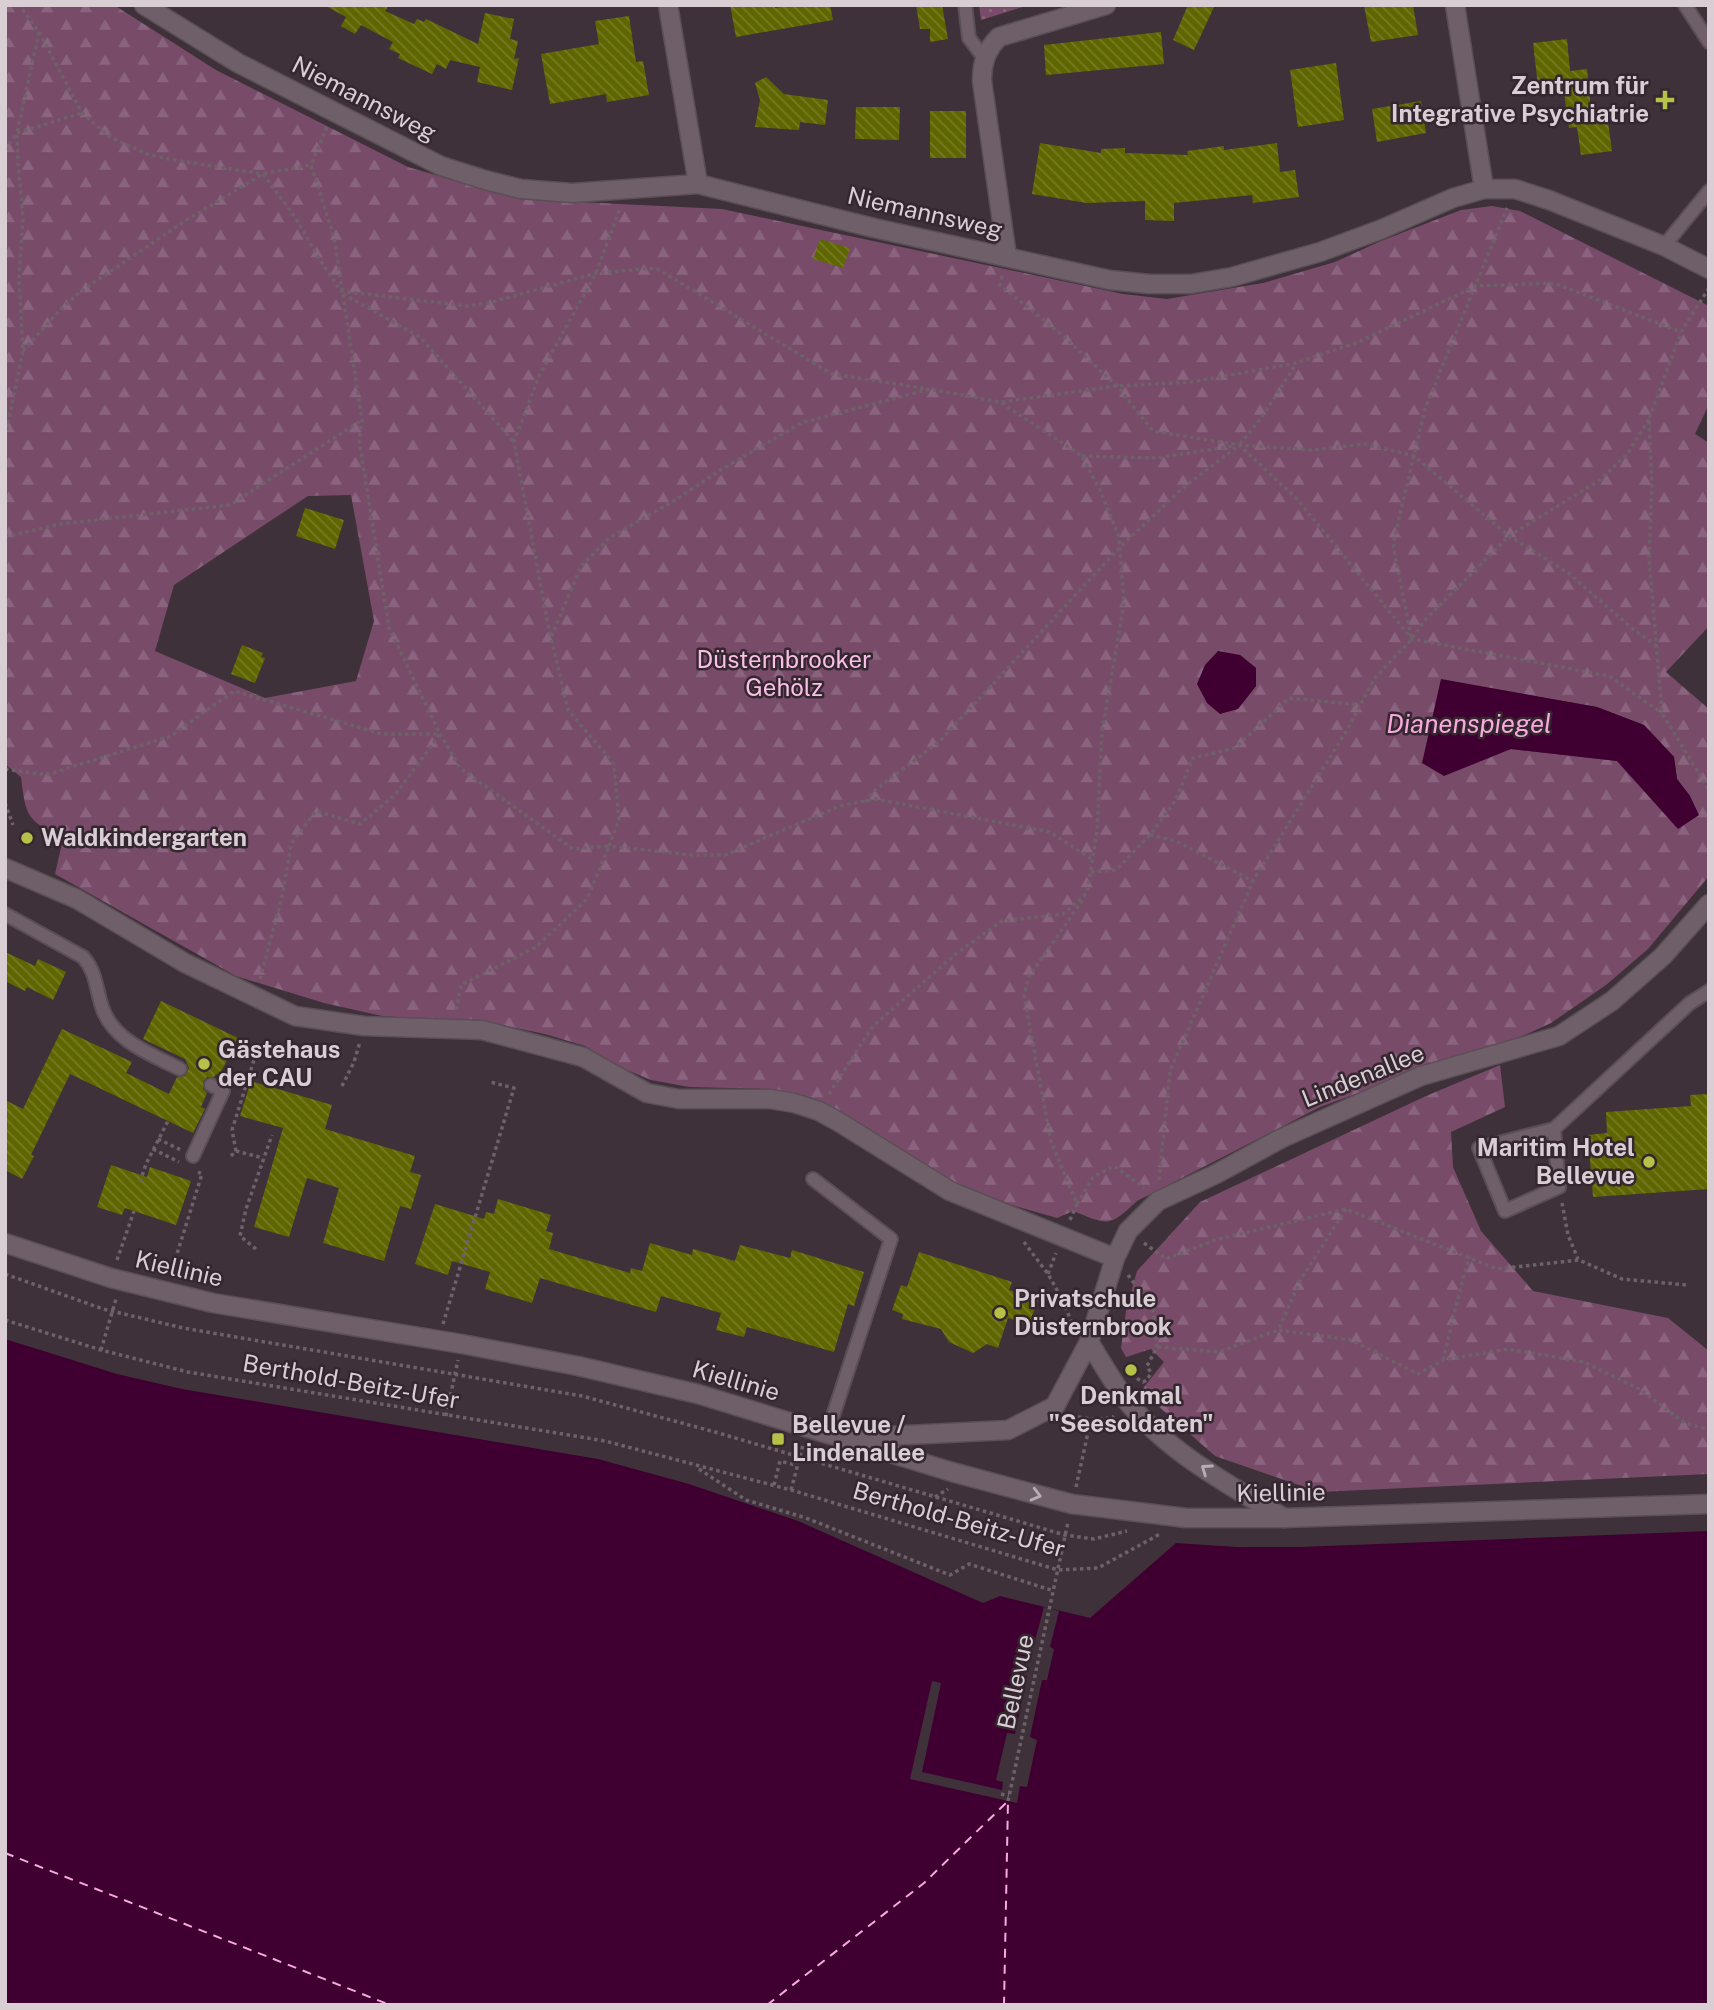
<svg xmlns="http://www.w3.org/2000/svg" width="1714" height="2010" viewBox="0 0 1714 2010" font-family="'Public Sans',sans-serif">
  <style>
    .grass { fill: url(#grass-dots) }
    .forest { fill: url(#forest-firs); fill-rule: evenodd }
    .water { fill: #3f0031 }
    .pier { fill: #3f313a }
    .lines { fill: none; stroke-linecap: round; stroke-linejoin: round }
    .ferry { stroke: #f8aade; stroke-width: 2; stroke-dasharray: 9 7; stroke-linecap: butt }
    .building { fill: url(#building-back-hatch) }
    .service-casing { stroke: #5b4f57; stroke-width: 16 }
    .minor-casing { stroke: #5b4f57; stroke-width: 21 }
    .tertiary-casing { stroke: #5b4f57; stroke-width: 21 }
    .path { stroke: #6e6169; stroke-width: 3.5; stroke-dasharray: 3.5 3.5; stroke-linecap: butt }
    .service { stroke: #6f5f69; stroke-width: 12 }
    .minor { stroke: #6f5f69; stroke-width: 18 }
    .tertiary { stroke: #6f5f69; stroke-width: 18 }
    .oneway { stroke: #b8adb4 }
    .poi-dot { fill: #b6c148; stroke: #352730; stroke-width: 2.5 }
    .labels { text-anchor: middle; stroke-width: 5; stroke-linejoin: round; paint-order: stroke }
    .poi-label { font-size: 24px; font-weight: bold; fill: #d8ced4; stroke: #352730; text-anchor: start }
    .street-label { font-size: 24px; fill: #d8ced4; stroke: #352730 }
    .park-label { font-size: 24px; fill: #fabfe6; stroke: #352730 }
    .water-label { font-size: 26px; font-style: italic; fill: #f8aade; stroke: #352730 }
  </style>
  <defs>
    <pattern id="grass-dots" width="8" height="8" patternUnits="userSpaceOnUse" patternTransform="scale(1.75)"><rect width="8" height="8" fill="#784b69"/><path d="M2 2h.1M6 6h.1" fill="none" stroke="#8a647e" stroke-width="1.8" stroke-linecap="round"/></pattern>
    <pattern id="forest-firs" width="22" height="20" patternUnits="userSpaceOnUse" patternTransform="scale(1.75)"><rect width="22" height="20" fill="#784b69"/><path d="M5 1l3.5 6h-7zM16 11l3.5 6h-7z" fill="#8a647e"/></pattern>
    <pattern id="building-back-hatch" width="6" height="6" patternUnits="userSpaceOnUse" patternTransform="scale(1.75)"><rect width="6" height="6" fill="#5f6600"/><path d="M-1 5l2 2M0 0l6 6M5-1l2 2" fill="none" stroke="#757b24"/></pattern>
  </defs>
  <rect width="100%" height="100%" fill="#3f313a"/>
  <path class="grass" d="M979,5H1029L981,20Z"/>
  <path class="forest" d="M5,5H114L216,70L408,167L518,199L722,209L1123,294L1167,299L1263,283L1335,262L1381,241L1461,210L1492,206L1520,211L1691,297L1709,306V404L1695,434L1709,443V626L1666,672L1709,709V876L1648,949L1606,985L1551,1023L1500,1046L1429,1067L1320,1107L1137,1201C1108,1228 1109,1225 1073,1211L1057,1218L1012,1205L949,1181L836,1111L806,1096L773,1089L689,1087L651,1080L620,1067L585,1046L545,1034L490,1023L382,1016L324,1003L236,976L55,874L63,839C27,819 26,818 21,777L5,764ZM351,495L374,621L356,681L265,698L155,651L174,585L308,496ZM1240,655L1256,668V686L1238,708ZM1441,680L1597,707L1644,725L1674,757L1677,779L1690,796L1678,828L1618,761L1511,749Z
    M1500,1065L1505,1107L1451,1132L1453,1167L1481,1231L1533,1291L1668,1318L1709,1351V1474L1319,1492L1215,1456L1141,1391L1164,1362L1151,1349L1126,1357L1121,1348L1126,1311L1137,1271L1200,1202L1426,1096Z"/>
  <path class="water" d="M1218,651L1240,655L1256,668V686L1238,709L1220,714L1207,703L1197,684L1205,665Z
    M1441,679L1597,707L1644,725L1674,757L1677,779L1690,796L1699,815L1678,829L1617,761L1511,749L1444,776L1422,763Z
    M5,1339L117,1374L182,1389L598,1459L689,1484L798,1521L983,1603L1000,1596L1090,1618L1176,1543L1237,1547H1300L1709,1531V2005H5Z"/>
  <path class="pier" d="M1044,1607L1059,1611L1050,1647L1054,1649L1047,1680H1042L1030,1737L1037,1740L1027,1787L1020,1786L1017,1803L910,1779L932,1681L941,1683L922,1772L1002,1790L1003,1782L996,1780L1007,1733L1015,1734L1027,1676L1023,1675L1030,1644H1034Z"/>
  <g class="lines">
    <path class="ferry" d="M5,1853L390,2005
      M767,2005L924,1883L1008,1801L1004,2005"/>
  </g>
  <path class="building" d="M324,5H389L385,11L414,24L417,19L424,22L426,19L478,44L485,13L514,19L510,39L518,41L514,59L519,58L512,90L477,82L480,67L450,60L446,69L437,64L432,74L398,58L400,54L389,49L393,42L361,25L355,34L341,26L346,17Z
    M730,5H775V8L791,5H830L833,20L736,37Z
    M916,5H942L948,39L930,42V29H920Z
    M1188,5H1215L1194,50L1173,40Z
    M1364,5H1413L1418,35L1371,42Z
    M629,16L636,62L643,61L649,95L607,102L606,94L550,104L541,54L599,44L595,21Z
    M1161,32L1164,64L1046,75L1044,45Z
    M1567,39L1570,71L1587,69L1591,110L1606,108L1612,151L1581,155L1577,127L1569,128L1564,93L1539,95L1533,43Z
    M1336,63L1344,120L1298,127L1290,70Z
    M766,77L784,94L828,100L825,125L800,122L799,130L755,127L760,100L755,83Z
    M1421,101L1426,133L1377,142L1372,109Z
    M856,107H900L899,140L855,139Z
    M930,111H966V158H930Z
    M1040,143L1101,153V149L1125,148V153L1188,155L1187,151L1224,146V150L1277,143L1280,172L1295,170L1299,197L1253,203L1252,195L1174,203V221L1145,220V201L1087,203L1032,194Z
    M820,239L850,248L843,268L813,259Z
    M305,508L344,520L335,549L296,536Z
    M242,645L263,653L261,657L265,658L255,683L231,674Z
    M5,952L35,966L38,959L66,972L53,1000L27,987L25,991L5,981Z
    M161,1001L238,1038L219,1076L216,1074L214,1077H207L203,1082V1089L207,1093L201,1107L205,1109L193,1133L70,1074L31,1155L34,1156L22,1179L5,1170V1100L23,1109L62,1029L132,1062L126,1073L169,1094L177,1077L185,1076L189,1068L185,1059L143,1039Z
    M251,1081L332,1105L325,1129L415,1156L410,1172L421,1175L411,1209L400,1206L384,1261L323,1243L339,1188L307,1178L289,1237L254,1227L283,1128L240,1116Z
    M1709,1094V1189L1593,1197L1588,1135L1607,1133L1606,1112L1691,1106L1690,1095Z
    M111,1165L147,1177L150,1167L191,1181L176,1225L125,1208L122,1215L97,1207Z
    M498,1199L551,1215L546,1231L553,1233L549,1249L630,1273L631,1268L642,1271L650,1243L692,1255L693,1249L735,1261L740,1245L790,1258L792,1250L864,1272L854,1306L848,1304L834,1352L747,1327L744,1337L716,1330L721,1313L661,1296L656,1312L540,1278L532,1303L485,1289L490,1272L452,1261L448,1275L415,1264L435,1204L484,1219L486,1212L494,1214Z
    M919,1252L1012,1282L1009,1290L1038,1300L1029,1325L1008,1318L998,1348L987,1344L973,1353L949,1342L941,1329L902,1319L903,1314L892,1310L901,1285L907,1287Z"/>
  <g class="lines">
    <defs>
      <path id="service" d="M965,5L969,38L984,58
        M1685,5L1709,42
        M1664,246L1709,191
        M5,914L83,957C96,971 96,989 102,1007C113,1041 151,1054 180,1069
        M1554,1129L1559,1187L1505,1211L1479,1148L1554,1129L1690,1003L1709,991
        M193,1156L223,1091L211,1085
        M813,1179L891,1239L827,1434"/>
      <path id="minor" d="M144,5L238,63L441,166L485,180L521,189L572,193L698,184L874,228L1110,280L1149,284H1191L1232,277L1320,252L1382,229L1453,198L1484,189H1515L1549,200L1664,246L1709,269
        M668,5L698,184
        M1455,5L1484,189
        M1007,257L982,81C982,63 986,50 999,37L1106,5
        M5,868L77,899L185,963L295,1016L364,1026L482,1030L583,1057L647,1093L679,1099H770L794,1103L819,1111L839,1122L950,1191L1115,1258
        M1089,1342C1101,1361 1113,1383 1127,1401C1167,1452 1230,1485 1284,1518
        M846,1438L1008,1430L1055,1406L1089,1342L1115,1258L1128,1231L1158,1201L1216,1174L1282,1138L1421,1076L1559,1036L1612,1001L1663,956L1709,904"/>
      <path id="tertiary" d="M5,1243L111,1278L213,1303L462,1344L578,1366L698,1394L952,1472L1072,1504L1186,1518H1284L1709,1504"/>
    </defs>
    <use href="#service" class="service-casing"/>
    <use href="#minor" class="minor-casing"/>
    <use href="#tertiary" class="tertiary-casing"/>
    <path class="path" d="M39,32L82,113L110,137L147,154L168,159L263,174L295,217L318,257L341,291L467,306L489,303L596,273L656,268L832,374L928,389
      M327,127L311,165L334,237L362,420L359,440L389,628L440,734L460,768L573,849L609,846L587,899L536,947L461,985L456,1011
      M5,150L17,133L82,113
      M1002,276L1000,285L1061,334L1117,386L1153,431L1239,445L1297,499L1412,639L1609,676L1662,713
      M1709,288L1681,332L1649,419L1652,487L1649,558L1662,713L1709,790
      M343,294L420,337L514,442
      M23,351L60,310L80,292L185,221L263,174L310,165
      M1002,402L1117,386L1192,382L1296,363L1356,343L1476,286L1554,283L1681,332
      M5,437L23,351L19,277L23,218L18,162L17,133L39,32L19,5
      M1240,444L1262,417L1296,364
      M1082,456L1157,458L1233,446
      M5,537L60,524L230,505L362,420
      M550,635L514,442L539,376L596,273L620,208
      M1411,637L1393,544L1425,409L1507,208
      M5,769L46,775L171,736L234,691L382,734H440
      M865,802L875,790L939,742L1121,546L1183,488L1239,445L1311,450L1365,444L1414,456L1509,536L1567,572L1633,629L1658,647
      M5,803L13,825
      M1150,835L1176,841L1253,881
      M1091,872L1116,870L1150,835L1175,801L1193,758L1235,748L1289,698L1360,705
      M260,979L283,893L291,844L316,811L360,824L395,795L440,734
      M342,1086L354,1062L360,1042
      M829,1094L873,1026L957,953L1002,921L1063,914L1087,893L1097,831L1102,732L1124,603L1119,537L1101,492L1082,456L1000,402L930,389L801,423L722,469L677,499L609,538L581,566L551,638L568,710L614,764L619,820L609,846L691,855H725L840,806L875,799L1050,832L1093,860
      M158,1139L181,1150
      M153,1149L179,1162
      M236,1151L232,1130L254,1060
      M231,1156L236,1151L263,1158
      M1159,1180L1170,1071L1253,881L1347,730L1374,679L1412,639L1424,621L1509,536L1600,480L1628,453L1649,419
      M140,1182L146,1164L168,1121
      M1562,1203L1568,1235L1578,1259
      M1077,1204L1093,1177L1114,1166L1144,1188
      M1346,1209L1301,1279L1278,1330L1351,1340L1418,1374L1443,1360L1508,1349L1584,1362L1639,1389L1685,1423L1709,1430
      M1070,1220L1077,1204L1051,1142L1024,996L1028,978L1084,898
      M1024,1242L1048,1274L1062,1299L1074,1328
      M1144,1243L1166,1259L1215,1240L1346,1209L1497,1269L1579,1260L1622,1279L1687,1285
      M256,1249L240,1236L246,1209L272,1135
      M117,1260L134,1211
      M171,1273L202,1174L198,1172
      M5,1274L103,1309L183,1328L582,1396L715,1432L1065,1535L1094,1539L1127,1531
      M1048,1274L1056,1253
      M1128,1275L1153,1309L1157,1347L1147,1366L1151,1373L1147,1380L1143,1382L1136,1378L1135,1380
      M5,1320L101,1350L188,1372L605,1441L791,1490L1058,1570L1098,1568L1160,1534
      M443,1324L514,1088L490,1082
      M1158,1347L1219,1352L1278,1330
      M101,1350L116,1299
      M1443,1360L1464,1274L1470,1257
      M446,1416L458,1360
      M1071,1416L1091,1419L1112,1418L1114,1416
      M699,1469L746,1500L806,1518L950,1575L969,1564L1054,1591
      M774,1485L780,1461L795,1465L797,1457
      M1076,1487L1091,1419
      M791,1490L803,1445
      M935,1497L948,1489
      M1001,1794L1009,1796
      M1008,1801L1068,1522"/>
    <use href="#service" class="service"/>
    <use href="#minor" class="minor"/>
    <use href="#tertiary" class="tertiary"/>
  </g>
  <defs><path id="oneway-chevron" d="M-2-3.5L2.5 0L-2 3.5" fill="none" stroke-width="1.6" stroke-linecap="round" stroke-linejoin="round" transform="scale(1.75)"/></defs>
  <g class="oneway">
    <use href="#oneway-chevron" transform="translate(1206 1469) rotate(-145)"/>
    <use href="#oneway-chevron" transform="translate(1036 1495) rotate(15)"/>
  </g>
  <g class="poi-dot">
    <path d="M1661.5 89.5h7v7h7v7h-7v7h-7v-7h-7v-7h7z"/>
    <circle cx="27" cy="838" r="7"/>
    <circle cx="204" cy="1064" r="7"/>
    <circle cx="1649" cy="1162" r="7"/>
    <circle cx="1000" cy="1313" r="7"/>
    <circle cx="1131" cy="1370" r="7"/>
    <rect x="771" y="1432" width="14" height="14" rx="3.5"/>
  </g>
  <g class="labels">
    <g class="poi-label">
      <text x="1649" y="94" text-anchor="end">Zentrum für<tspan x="1649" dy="28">Integrative Psychiatrie</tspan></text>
      <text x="41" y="846">Waldkindergarten</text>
      <text x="218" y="1058">Gästehaus<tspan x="218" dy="28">der CAU</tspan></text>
      <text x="1635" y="1156" text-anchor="end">Maritim Hotel<tspan x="1635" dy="28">Bellevue</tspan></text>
      <text x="1014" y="1307">Privatschule<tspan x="1014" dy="28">Düsternbrook</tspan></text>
      <text x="1131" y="1404" text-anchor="middle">Denkmal<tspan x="1131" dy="28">"Seesoldaten"</tspan></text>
      <text x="792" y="1433">Bellevue /<tspan x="792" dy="28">Lindenallee</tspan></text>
    </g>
    <g class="street-label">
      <text transform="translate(364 99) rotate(27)" y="8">Niemannsweg</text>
      <text transform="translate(925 213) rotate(13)" y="8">Niemannsweg</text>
      <text transform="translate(1363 1076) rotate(-22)" y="8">Lindenallee</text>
      <text transform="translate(179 1269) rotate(13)" y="8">Kiellinie</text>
      <text transform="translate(736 1381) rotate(16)" y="8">Kiellinie</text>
      <text transform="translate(351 1382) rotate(10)" y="8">Berthold-Beitz-Ufer</text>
      <text transform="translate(1281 1493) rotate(-1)" y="8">Kiellinie</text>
      <text transform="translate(959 1520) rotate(16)" y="8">Berthold-Beitz-Ufer</text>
      <text transform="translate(1016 1682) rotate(-78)" y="8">Bellevue</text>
    </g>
    <g class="park-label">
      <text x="784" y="668">Düsternbrooker<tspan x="784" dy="28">Gehölz</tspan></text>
    </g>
    <g class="water-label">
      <text x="1469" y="733">Dianenspiegel</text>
    </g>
  </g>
  <rect width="1714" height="2010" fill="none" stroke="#d8ced4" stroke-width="14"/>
</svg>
